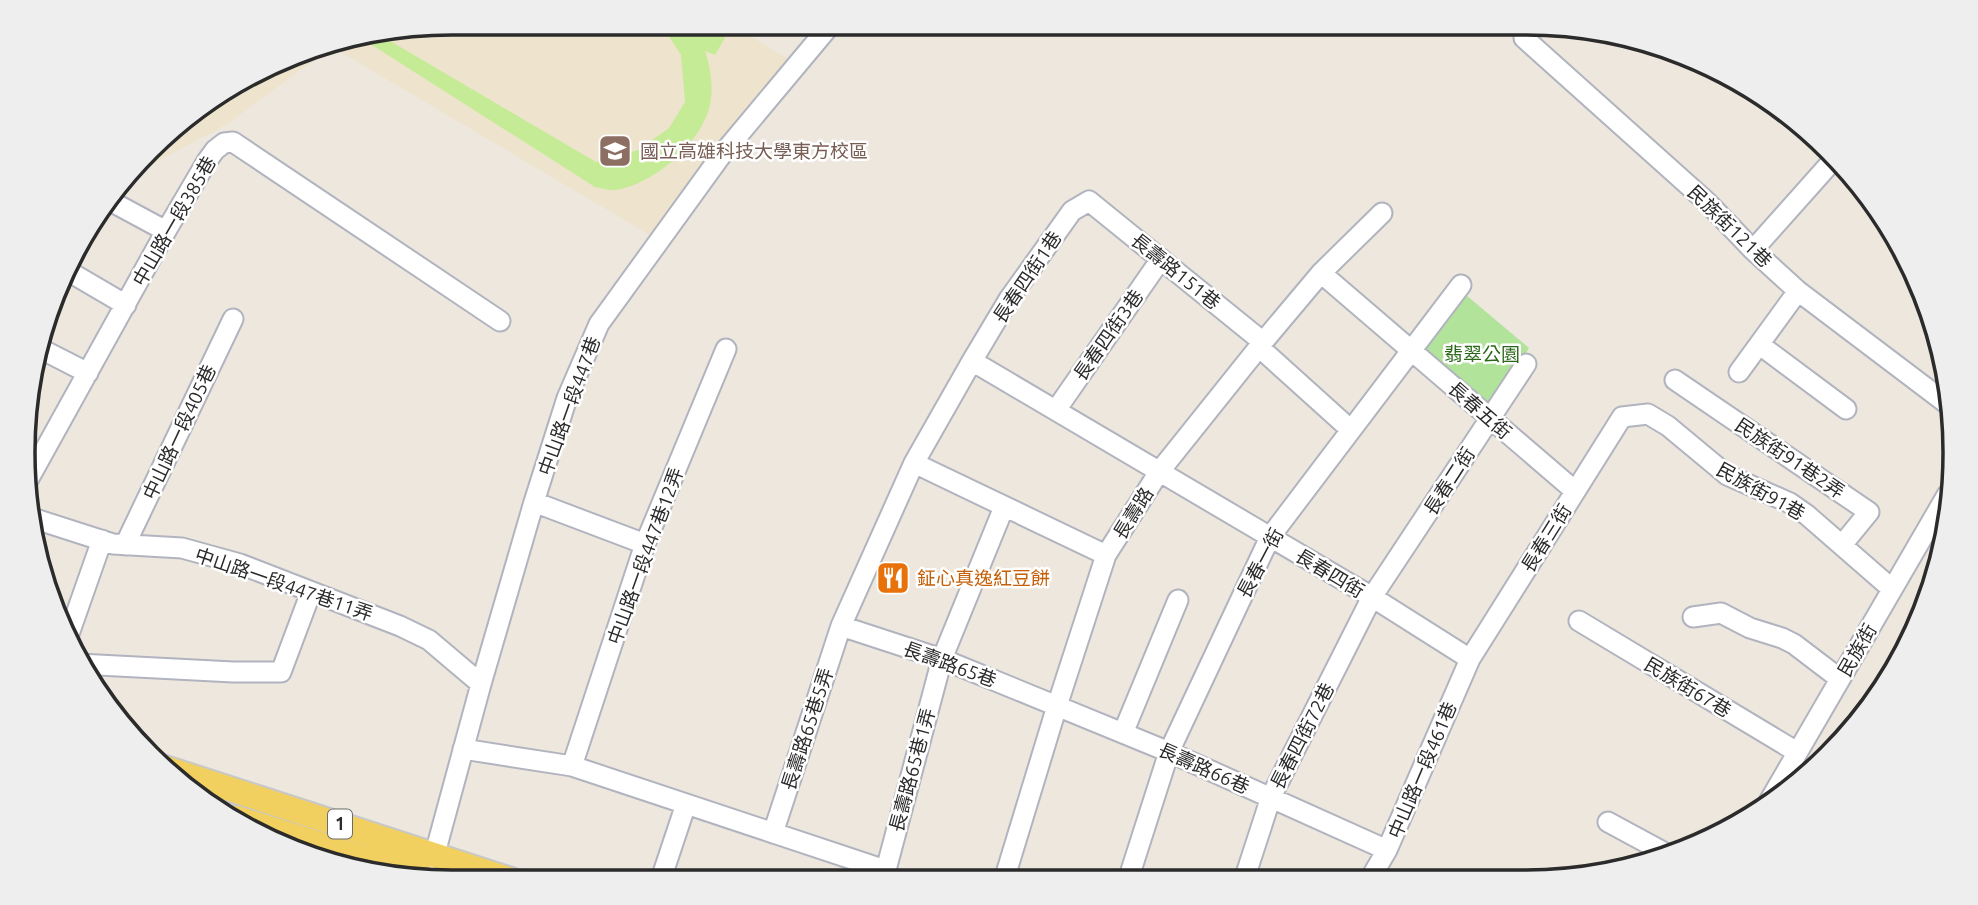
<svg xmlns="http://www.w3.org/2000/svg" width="1978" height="905" viewBox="0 0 1978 905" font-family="Ubuntu,'Noto Sans TC',sans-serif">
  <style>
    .education { fill: #eee4cd }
    .green { fill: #b2e39a }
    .pitch { fill: #c6eb96 }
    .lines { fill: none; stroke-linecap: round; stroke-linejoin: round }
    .minor-casing { stroke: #b1b4bf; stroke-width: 23 }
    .major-casing { stroke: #c8c8c8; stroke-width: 28 }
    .minor { stroke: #fff; stroke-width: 19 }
    .major { stroke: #f1d05f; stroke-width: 24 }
    .labels { text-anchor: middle; stroke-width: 5; stroke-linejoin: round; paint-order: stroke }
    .shield { fill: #fff; stroke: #6b6b6b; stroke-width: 2 }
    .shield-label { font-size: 18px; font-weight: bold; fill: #2b2b2b }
    .education-label { font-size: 19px; fill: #785e54; stroke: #fff; text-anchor: start }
    .street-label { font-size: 19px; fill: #2b2b2b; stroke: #fff }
    .park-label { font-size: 19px; fill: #2a691a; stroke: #fff }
    .food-label { font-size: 19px; fill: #c56008; stroke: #fff; text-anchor: start }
    .rim { fill: none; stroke: #2b2b2b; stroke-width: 3.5 }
  </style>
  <rect width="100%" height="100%" fill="#ede7de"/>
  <path class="education" d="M453,23H729L795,63L653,237L332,47L229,123L136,173L126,182L169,129L314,46Z"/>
  <path class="green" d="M1466,295L1529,348L1491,408L1422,352Z"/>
  <path class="pitch" d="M660,23H705L726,36L715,55L705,51C710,66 713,83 711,99C706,140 655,184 616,190C609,191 602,188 595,187L361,38L380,35L596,162L638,150L669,128L685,102L681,55Z"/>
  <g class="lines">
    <defs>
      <path id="minor" d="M1524,38L1707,202L1753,250L1798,291L1946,403
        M114,203L166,231
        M1753,250L1835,158
        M68,271L126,305
        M1321,273L1575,491
        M1760,345L1846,409
        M1259,347L1351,430
        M39,348L88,373
        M726,349L645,544L572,766L885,870
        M972,361L1372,597L1470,659
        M1739,372L1798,291
        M1675,380L1869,512L1842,545
        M1056,410L1161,259
        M914,463L1106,555
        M27,482L166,231L207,161L215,150L224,143L233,142L500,321
        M534,502L645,544
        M29,517L113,544L182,548L240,564L400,626L429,640L481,684
        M125,545L233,319
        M1693,617L1721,613L1750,628L1782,638L1794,644L1840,679
        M1579,621L1797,752
        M841,626L942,659L1169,752L1387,850
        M69,634L102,540
        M79,664L233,672H281L311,592
        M1123,733L1178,600
        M463,749L572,766
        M1767,805L1947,495
        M1608,822L1669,855
        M773,833L841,626L914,463L972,361L1009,299L1072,211L1089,201L1263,342
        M431,868L481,684L534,502L567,398L599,324L720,157L832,23
        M1370,879L1387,850L1470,659L1622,417L1648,414L1668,426L1727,475L1790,503L1807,515L1892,589
        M1004,880L1057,706L1106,555L1159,472L1263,342L1321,273L1382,213
        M1128,880L1169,752L1270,537L1461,285
        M1244,880L1271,797L1372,597L1526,364
        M883,881L942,659L1004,507
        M660,882L686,804"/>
      <path id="major" d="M162,767L517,882
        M237,818L422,876"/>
    </defs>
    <use href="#minor" class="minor-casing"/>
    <use href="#major" class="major-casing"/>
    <use href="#minor" class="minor"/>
    <use href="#major" class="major"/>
  </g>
  <defs>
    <symbol id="university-square" viewBox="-11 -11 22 22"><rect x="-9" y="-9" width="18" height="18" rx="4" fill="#8d6e63" stroke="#fff"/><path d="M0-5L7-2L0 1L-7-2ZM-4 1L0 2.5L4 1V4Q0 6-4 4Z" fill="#fff"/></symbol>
    <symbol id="restaurant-square" viewBox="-11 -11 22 22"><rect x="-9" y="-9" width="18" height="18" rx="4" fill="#e8710a" stroke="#fff"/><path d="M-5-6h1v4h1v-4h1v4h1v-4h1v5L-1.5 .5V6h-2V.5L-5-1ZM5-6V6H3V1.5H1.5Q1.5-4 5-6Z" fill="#fff"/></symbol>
  </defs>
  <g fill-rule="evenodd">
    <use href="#university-square" x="596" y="132" width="38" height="38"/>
    <use href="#restaurant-square" x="874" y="559" width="38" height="38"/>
  </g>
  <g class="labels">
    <rect class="shield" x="328" y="809.5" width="24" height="29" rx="5"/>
    <g class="shield-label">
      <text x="340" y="830">1</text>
    </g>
    <g class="education-label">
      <text x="640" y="158">國立高雄科技大學東方校區</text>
    </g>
    <g class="street-label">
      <text transform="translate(174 221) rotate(-60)" y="7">中山路一段385巷</text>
      <text transform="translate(1730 226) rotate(44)" y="7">民族街121巷</text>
      <text transform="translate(1176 271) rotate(39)" y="7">長壽路151巷</text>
      <text transform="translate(1027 277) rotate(-56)" y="7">長春四街1巷</text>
      <text transform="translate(1108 335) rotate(-55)" y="7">長春四街3巷</text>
      <text transform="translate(569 406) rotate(-70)" y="7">中山路一段447巷</text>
      <text transform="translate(1480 410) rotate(41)" y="7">長春五街</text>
      <text transform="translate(179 432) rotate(-65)" y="7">中山路一段405巷</text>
      <text transform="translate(1790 458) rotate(34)" y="7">民族街91巷2弄</text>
      <text transform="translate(1449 481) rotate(-57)" y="7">長春二街</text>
      <text transform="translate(1761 491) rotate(29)" y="7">民族街91巷</text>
      <text transform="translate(1133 513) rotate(-58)" y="7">長壽路</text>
      <text transform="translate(1546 538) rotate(-58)" y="7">長春三街</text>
      <text transform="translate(645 556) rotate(-70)" y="7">中山路一段447巷12弄</text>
      <text transform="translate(1260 563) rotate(-62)" y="7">長春一街</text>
      <text transform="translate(1330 573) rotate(31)" y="7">長春四街</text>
      <text transform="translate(284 584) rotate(19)" y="7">中山路一段447巷11弄</text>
      <text transform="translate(1857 650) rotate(-60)" y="7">民族街</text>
      <text transform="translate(950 664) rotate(20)" y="7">長壽路65巷</text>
      <text transform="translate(1688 687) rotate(31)" y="7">民族街67巷</text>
      <text transform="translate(807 729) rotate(-72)" y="7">長壽路65巷5弄</text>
      <text transform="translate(1302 736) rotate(-63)" y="7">長春四街72巷</text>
      <text transform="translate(1204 768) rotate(24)" y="7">長壽路66巷</text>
      <text transform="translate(912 770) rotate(-75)" y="7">長壽路65巷1弄</text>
      <text transform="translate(1422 770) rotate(-67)" y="7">中山路一段461巷</text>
    </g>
    <g class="park-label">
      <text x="1482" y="361">翡翠公園</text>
    </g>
    <g class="food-label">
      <text x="917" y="585">鉦心真逸紅豆餅</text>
    </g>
  </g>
  <path d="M0 0H1978V905H0ZM452 35H1526A417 417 0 0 1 1943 452V453A417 417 0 0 1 1526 870H452A417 417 0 0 1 35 453V452A417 417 0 0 1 452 35Z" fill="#eee" fill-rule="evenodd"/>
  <path class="rim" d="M452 35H1526A417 417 0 0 1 1943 452V453A417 417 0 0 1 1526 870H452A417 417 0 0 1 35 453V452A417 417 0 0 1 452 35Z"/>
</svg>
